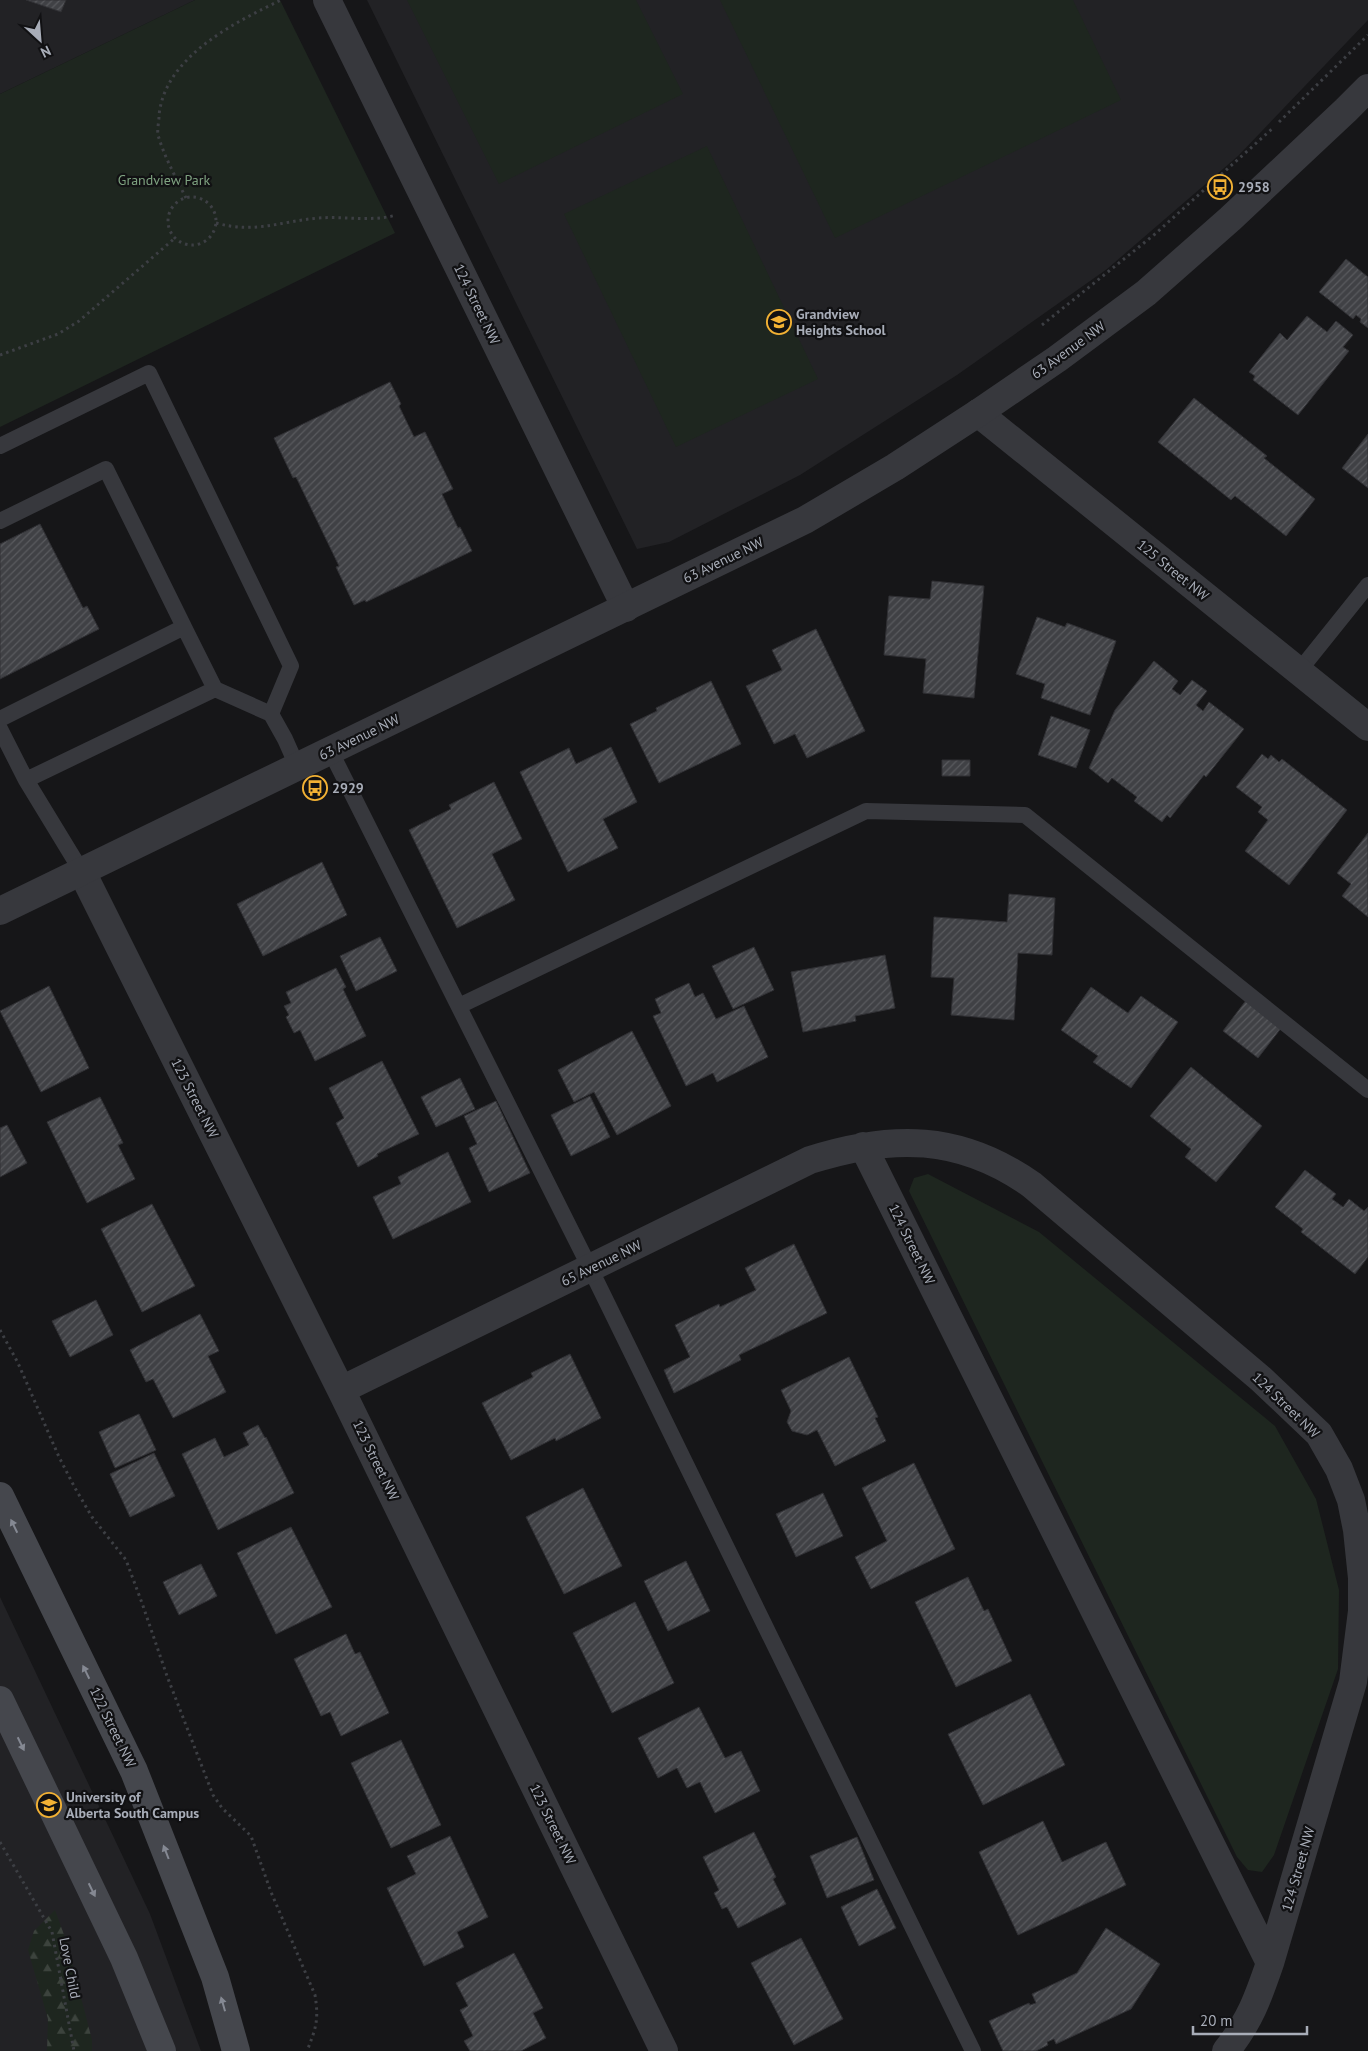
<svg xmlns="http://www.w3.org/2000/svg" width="1368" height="2051" viewBox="0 0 1368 2051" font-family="'PT Sans',sans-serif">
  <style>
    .built { fill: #222225 }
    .forest { fill: url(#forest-firs) }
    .green { fill: #1e261f }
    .building { fill: url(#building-hatch); stroke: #303034 }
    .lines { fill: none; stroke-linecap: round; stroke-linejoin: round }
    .path { stroke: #3d3f44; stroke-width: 3; stroke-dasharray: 2.5 4; stroke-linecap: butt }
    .service { stroke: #37383d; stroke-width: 16 }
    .minor { stroke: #37383d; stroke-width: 28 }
    .tertiary { stroke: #37383d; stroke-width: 28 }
    .secondary { stroke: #45474d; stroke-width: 28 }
    .oneway { fill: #858993 }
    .labels { text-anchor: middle; stroke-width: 4.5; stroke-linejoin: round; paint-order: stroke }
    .park-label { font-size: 14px; fill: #7fa381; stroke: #111113 }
    .poi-label { font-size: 14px; font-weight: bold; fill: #a8adb8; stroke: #111113; text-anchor: start }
    .street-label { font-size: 14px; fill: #a8adb8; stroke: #111113 }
  </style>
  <defs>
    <pattern id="forest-firs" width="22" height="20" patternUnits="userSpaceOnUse" patternTransform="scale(1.25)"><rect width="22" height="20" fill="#1e261f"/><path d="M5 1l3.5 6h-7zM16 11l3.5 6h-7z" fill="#3c433d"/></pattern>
    <pattern id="building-hatch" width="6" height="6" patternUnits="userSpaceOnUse" patternTransform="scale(1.25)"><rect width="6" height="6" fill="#404145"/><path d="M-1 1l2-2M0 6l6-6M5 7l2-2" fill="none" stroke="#595a5e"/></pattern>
  </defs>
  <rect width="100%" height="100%" fill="#161618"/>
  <path class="built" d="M0,0H195L0,94Z
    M367,0H1368V20L1238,156L1107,269L957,375L800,475L669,542L637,549Z
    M0,1597L150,1914L201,2051H0Z"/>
  <path class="forest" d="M55,1910L67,1943L92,2040V2051H47L48,2019L28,1950L34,1931Z"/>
  <path class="green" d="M195,0H280L395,233L0,427V94Z
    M407,0H636L683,94L499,184Z
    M720,0H1073L1121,100L835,238Z
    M707,146L818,379L676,447L564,214Z
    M928,1174L1039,1232L1275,1426L1316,1499L1339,1590L1338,1669L1274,1855L1262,1872L1248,1870L1237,1857L909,1191L914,1178Z"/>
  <path class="building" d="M26,0H66L61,12Z
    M1346,259L1368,277V328L1360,322L1361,319L1356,315L1353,319L1319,292Z
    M1307,316L1327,332L1336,321L1353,335L1343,347L1349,351L1298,415L1253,380L1255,376L1249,372L1280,333L1287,340Z
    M390,382L401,404L399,406L414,437L425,432L453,489L442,494L458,528L460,527L472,551L366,602L365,600L354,605L336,567L339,566L296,477L293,478L274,438Z
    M1194,398L1267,456L1264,458L1315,499L1286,536L1235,496L1231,500L1158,442Z
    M1368,434V488L1342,468Z
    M40,524L83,608L87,606L99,629L0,679V544Z
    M932,581L984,586L974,698L923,693L926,659L884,655L889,596L930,599Z
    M1037,617L1065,627L1067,623L1116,641L1090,715L1041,698L1045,684L1016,674Z
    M816,629L865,731L807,758L795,734L774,744L746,686L782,670L772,650Z
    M1154,661L1178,681L1172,689L1180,695L1192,680L1207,691L1196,705L1203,711L1209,702L1244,729L1206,777L1204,775L1170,818L1167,815L1162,822L1134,801L1137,797L1112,778L1108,783L1089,768L1115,710Z
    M711,681L741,744L659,783L630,724L657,711L656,708Z
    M1051,716L1090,730L1076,768L1038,755Z
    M611,747L637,802L603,819L618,848L568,872L520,772L569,748L576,764Z
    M1262,754L1268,759L1271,755L1279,762L1282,759L1347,810L1289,885L1245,851L1268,820L1258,812L1262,807L1236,787Z
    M942,760H970V776H942Z
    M494,782L522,839L492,854L515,900L457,928L409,830L451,809L449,805Z
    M1368,833V917L1342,896L1351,884L1337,873Z
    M322,862L347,915L263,956L237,904Z
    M1009,894L1055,898L1052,955L1018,953L1014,1020L951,1015L954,978L931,977L934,917L1007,922Z
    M380,937L397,971L356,991L340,956Z
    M754,947L774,990L733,1009L712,966Z
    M885,955L895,1008L855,1016L856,1021L803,1032L791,972Z
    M336,968L346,987L343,989L366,1036L315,1061L300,1030L294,1033L286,1017L289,1015L284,1006L291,1003L286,992Z
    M689,983L695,997L703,993L716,1019L744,1006L768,1057L717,1082L713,1073L686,1086L653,1016L661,1013L655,999Z
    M49,986L89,1068L41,1092L0,1011Z
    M1091,987L1128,1013L1141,996L1178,1022L1131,1088L1093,1062L1098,1056L1061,1030Z
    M1247,999L1282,1027L1258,1058L1223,1031Z
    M632,1031L671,1106L617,1135L594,1092L574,1102L558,1070Z
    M382,1061L419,1134L377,1154L378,1156L358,1167L336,1123L344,1118L329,1088Z
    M1191,1067L1262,1126L1216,1182L1185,1157L1191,1149L1150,1116Z
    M460,1078L475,1109L436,1127L421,1097Z
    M590,1096L610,1137L571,1156L551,1115Z
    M100,1097L123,1143L118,1145L135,1179L87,1203L47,1122Z
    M496,1101L530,1173L489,1192L469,1148L477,1144L464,1116Z
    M7,1125L27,1163L0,1177V1128Z
    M448,1152L471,1202L393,1239L373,1197L401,1184L398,1177Z
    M1305,1170L1336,1194L1332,1199L1343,1207L1349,1199L1364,1211L1368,1207V1257L1355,1274L1301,1232L1303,1229L1275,1207Z
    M152,1204L195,1286L142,1312L101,1229Z
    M794,1244L827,1313L739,1355L741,1360L674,1393L664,1370L690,1357L675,1325L719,1304L720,1307L756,1290L745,1268Z
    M96,1300L113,1335L70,1357L52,1321Z
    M200,1314L219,1351L208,1356L226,1392L173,1418L153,1379L146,1382L130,1350Z
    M570,1354L601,1418L556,1441L555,1438L511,1460L482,1403L533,1377L531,1373Z
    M849,1357L878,1417L875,1418L886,1441L835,1466L817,1430L807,1435L792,1431L787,1422L791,1411L781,1390Z
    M139,1414L156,1450L115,1468L99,1432Z
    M258,1425L265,1438L266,1437L294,1493L218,1530L182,1454L215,1438L224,1457L249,1445L243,1433Z
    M154,1453L175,1496L130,1517L110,1474Z
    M914,1463L955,1549L871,1589L855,1557L887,1541L862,1488Z
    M583,1488L622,1566L564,1594L526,1517Z
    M823,1493L843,1536L796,1557L776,1514Z
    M291,1527L332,1607L276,1634L237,1553Z
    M686,1561L710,1611L668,1631L644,1581Z
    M201,1564L217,1596L179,1615L163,1582Z
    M968,1577L984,1611L988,1609L1012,1661L956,1687L915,1602Z
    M635,1602L674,1683L612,1713L573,1633Z
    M346,1634L355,1654L360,1652L389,1713L341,1736L330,1712L321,1716L294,1659Z
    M1030,1694L1065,1765L983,1805L948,1734Z
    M699,1707L725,1758L741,1751L760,1791L715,1813L700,1782L687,1788L677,1768L658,1778L638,1738Z
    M401,1740L441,1825L391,1848L351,1763Z
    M1043,1821L1062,1862L1106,1842L1126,1885L1018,1935L979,1852Z
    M754,1832L776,1877L773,1879L786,1904L738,1928L727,1907L722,1909L714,1893L719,1890L703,1857Z
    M450,1836L488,1917L457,1932L464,1947L424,1966L387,1888L416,1874L407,1856Z
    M857,1837L874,1880L827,1898L810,1856Z
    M877,1889L896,1928L859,1946L841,1907Z
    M1106,1928L1160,1964L1131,2009L1056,2044L1054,2039L1047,2042L1048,2045L1036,2051H1003L989,2021L1029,2003L1030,2005L1036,2003L1032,1994L1077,1973Z
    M801,1938L843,2019L794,2045L751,1963Z
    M514,1953L543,2008L533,2013L546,2038L521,2051H470L464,2041L473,2036L460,2010L468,2006L456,1983Z"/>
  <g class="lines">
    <path class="path" d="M1279,122L1368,35
      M168 221a24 24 0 1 1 48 0a24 24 0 1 1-48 0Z
      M186,198C176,178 164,156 158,135C157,129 159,122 159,116C164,57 234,23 281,0
      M216,223C256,234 281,221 319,218C344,216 372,222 396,215
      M1042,325L1155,234L1273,128
      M0,355L58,334L79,321L175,238
      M0,1330L18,1363L59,1457L75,1488L92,1517L126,1560L142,1603L167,1676L213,1795L222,1808L251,1836L271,1892L315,1995C319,2020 316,2028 307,2051
      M0,1842L52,1932L74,2051"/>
    <path class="service" d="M0,446L149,373L291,666L271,714
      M0,521L106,469L184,627L0,719
      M184,627L215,689
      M1299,671L1368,585
      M0,729L26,780L82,872
      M330,750L590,1268L973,2051
      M26,780L215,689L271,714L285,739L297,766
      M459,1006L866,811L1025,815L1368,1090"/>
    <path class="minor" d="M327,0L626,608
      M978,413L1368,727
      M82,872L341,1390L664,2051
      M863,1146L1270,1963
      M341,1390L810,1160C892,1134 960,1134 1032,1185L1261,1379L1319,1434L1339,1469L1351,1500L1357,1530L1362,1578V1611L1353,1682L1270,1963C1258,1998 1250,2021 1226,2051"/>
    <path class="tertiary" d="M0,911L805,520L895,467L978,413L1057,359L1146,293L1230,219L1346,110L1368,88"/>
    <path class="secondary" d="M0,1496L134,1771L215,1977L236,2051
      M0,1700L124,1958L162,2051"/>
  </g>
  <defs><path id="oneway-solid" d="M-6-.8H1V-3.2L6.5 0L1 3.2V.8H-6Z" transform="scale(1.25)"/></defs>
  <g class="oneway">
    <use href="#oneway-solid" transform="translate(14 1526) rotate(-116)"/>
    <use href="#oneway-solid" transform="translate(86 1672) rotate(-116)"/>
    <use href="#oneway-solid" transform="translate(21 1744) rotate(64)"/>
    <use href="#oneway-solid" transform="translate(166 1852) rotate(-111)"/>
    <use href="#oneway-solid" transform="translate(92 1890) rotate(64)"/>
    <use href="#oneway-solid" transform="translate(223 2004) rotate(-106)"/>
  </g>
  <defs>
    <symbol id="bus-ring" viewBox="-11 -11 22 22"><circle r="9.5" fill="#111113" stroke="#f2b134" stroke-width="1.5"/><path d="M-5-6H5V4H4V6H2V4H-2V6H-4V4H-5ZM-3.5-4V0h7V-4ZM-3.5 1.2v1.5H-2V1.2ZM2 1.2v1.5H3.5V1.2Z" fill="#f2b134"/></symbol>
    <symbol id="school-ring" viewBox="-11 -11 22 22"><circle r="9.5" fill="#111113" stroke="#f2b134" stroke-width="1.5"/><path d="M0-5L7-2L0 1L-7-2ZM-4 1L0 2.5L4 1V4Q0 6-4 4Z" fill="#f2b134"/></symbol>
    <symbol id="university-ring" viewBox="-11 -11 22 22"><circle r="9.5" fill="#111113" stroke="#f2b134" stroke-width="1.5"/><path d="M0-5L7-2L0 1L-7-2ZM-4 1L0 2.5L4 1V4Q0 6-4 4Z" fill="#f2b134"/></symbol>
  </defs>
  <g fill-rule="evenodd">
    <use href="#bus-ring" x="1206" y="173" width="28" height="28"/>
    <use href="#school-ring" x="765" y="308" width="28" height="28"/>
    <use href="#bus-ring" x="301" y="774" width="28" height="28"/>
    <use href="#university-ring" x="35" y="1791" width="28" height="28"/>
  </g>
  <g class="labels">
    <g class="park-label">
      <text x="164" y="185">Grandview Park</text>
    </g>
    <g class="poi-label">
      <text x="1238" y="192">2958</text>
      <text x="796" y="319">Grandview<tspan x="796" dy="16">Heights School</tspan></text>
      <text x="332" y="793">2929</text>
      <text x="66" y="1802">University of<tspan x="66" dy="16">Alberta South Campus</tspan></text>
    </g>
    <g class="street-label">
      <text transform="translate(477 304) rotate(64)" y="5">124 Street NW</text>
      <text transform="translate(1068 350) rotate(-36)" y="5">63 Avenue NW</text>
      <text transform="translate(723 560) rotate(-26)" y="5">63 Avenue NW</text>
      <text transform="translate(1173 570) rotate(39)" y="5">125 Street NW</text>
      <text transform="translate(359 737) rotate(-26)" y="5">63 Avenue NW</text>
      <text transform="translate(195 1098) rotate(63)" y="5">123 Street NW</text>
      <text transform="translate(912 1244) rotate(64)" y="5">124 Street NW</text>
      <text transform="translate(601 1263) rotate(-26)" y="5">65 Avenue NW</text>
      <text transform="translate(1286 1405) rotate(44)" y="5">124 Street NW</text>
      <text transform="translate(376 1460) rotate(64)" y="5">123 Street NW</text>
      <text transform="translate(113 1727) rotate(64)" y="5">122 Street NW</text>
      <text transform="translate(553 1824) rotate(64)" y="5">123 Street NW</text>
      <text transform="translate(1298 1869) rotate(-74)" y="5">124 Street NW</text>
      <text transform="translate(70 1968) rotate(79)" y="5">Love Child</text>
    </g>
  </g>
  <g transform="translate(40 40) rotate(154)" stroke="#111113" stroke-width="4" paint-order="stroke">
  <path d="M0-4L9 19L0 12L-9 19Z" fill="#a8adb8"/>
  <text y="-8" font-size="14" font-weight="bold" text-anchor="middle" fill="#a8adb8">N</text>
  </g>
  <path d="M1193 2026v8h114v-8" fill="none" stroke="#a8adb8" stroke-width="2.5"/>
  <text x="1200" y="2026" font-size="15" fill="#a8adb8" stroke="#111113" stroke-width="4" paint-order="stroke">20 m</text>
</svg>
